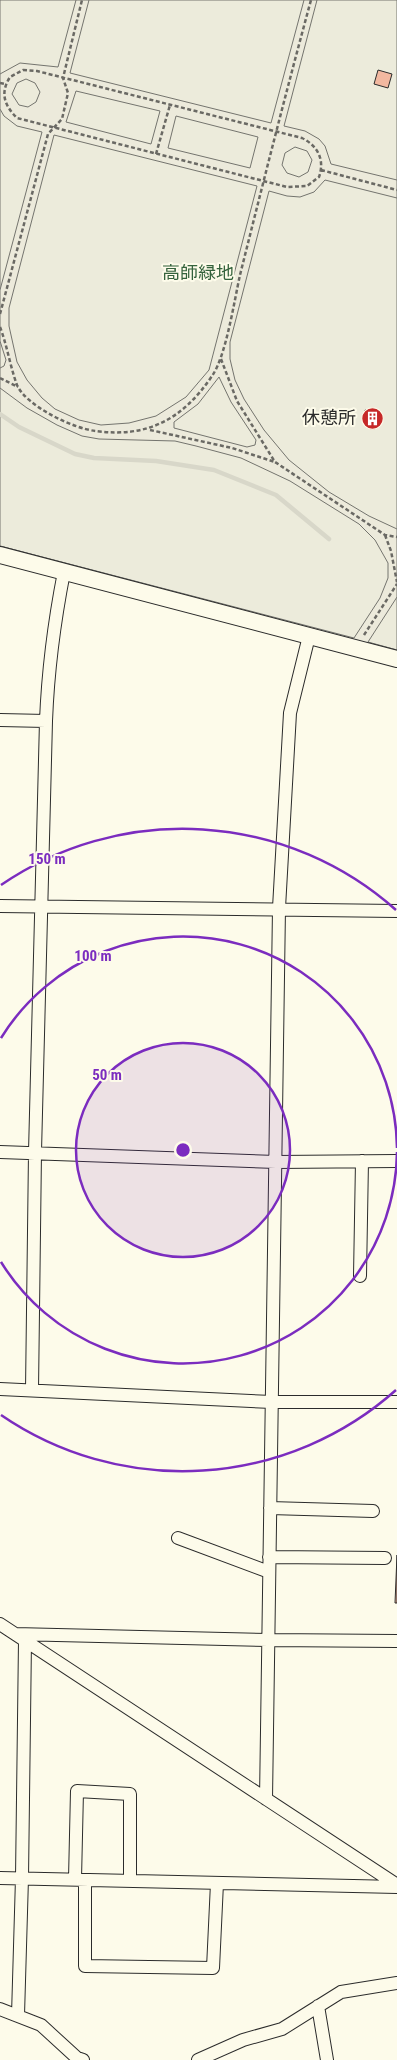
<svg xmlns="http://www.w3.org/2000/svg" width="397" height="2060" viewBox="0 0 397 2060" font-family="'Roboto Condensed','Noto Sans JP',sans-serif">
  <style>
    .green { fill: #ecebdb; stroke: #74746e }
    .parking { fill: #eceadb; stroke: #74746e; fill-rule: evenodd }
    .lines { fill: none; stroke-linecap: round; stroke-linejoin: round }
    .stream { stroke: #d8d7c9; stroke-width: 4.5 }
    .building { fill: #f2b8a0; stroke: #2b2b2b }
    .minor-casing { stroke: #2b2b2b; stroke-width: 14 }
    .tertiary-casing { stroke: #2b2b2b; stroke-width: 18 }
    .path { stroke: #6a6964; stroke-width: 2.5; stroke-dasharray: 4 2.5; stroke-linecap: butt }
    .minor { stroke: #fdfbea; stroke-width: 12 }
    .tertiary { stroke: #fdfbea; stroke-width: 16 }
    .ring { fill: none; stroke: #7b2cbf; stroke-width: 2.5 }
    .labels { text-anchor: middle; stroke-width: 4; stroke-linejoin: round; paint-order: stroke }
    .park-label { font-size: 18px; fill: #34623c; stroke: #fdfbea }
    .poi-label { font-size: 18px; fill: #2b2b2b; stroke: #fdfbea; text-anchor: end }
    .centre { fill: #7b2cbf; stroke: #fdfbea; stroke-width: 2.5 }
    .ring-label { font-size: 15px; text-anchor: middle; font-weight: bold; fill: #7b2cbf; stroke: #fdfbea; stroke-width: 4; stroke-linejoin: round; paint-order: stroke }
  </style>
  <rect width="100%" height="100%" fill="#fdfbea"/>
  <path class="green" d="M0,0H397V650L0,546Z"/>
  <path class="parking" d="M76,0H89L70,73L271,123L304,0H317L284,126L305,131L319,139L325,146L331,164L397,180V198L325,180L314,192L300,197L287,196L269,191L230,342V359L235,380L244,399L264,430L289,460L329,492L369,516L397,529V597L368,642L397,650V654L0,550V546L354,638L380,598L388,578V563L375,540L359,524L290,481L241,458L196,446L175,441L99,439L82,436L57,425L27,408L0,388V368L4,366L6,360L0,341V290L42,132L17,126L4,116L0,109V74L20,63L58,67ZM26,79L35,83L40,92L36,102L28,107L19,105L12,94L17,83ZM76,91L160,111L151,144L66,122ZM176,116L258,137L250,168L168,148ZM54,135L257,186L209,370L186,397L156,416L129,423L101,425L79,420L55,409L42,398L27,380L17,362L9,326V308ZM295,147L307,151L312,160L308,172L299,177L287,173L282,165L285,153ZM219,377L231,402L256,440L255,445L247,447L174,428V422L198,404Z"/>
  <g class="lines">
    <path class="stream" d="M0,414L19,427L75,454L94,458L156,461L214,470L276,495L329,539"/>
  </g>
  <path class="building" d="M378,70L392,74L388,88L374,84Z
    M365,410L380,411L379,425L364,424Z
    M397,1555V1603H395Z"/>
  <g class="lines">
    <defs>
      <path id="minor" d="M0,720L46,721
        M0,906L397,911
        M0,1152L276,1162L397,1161
        M360,1276L362,1161
        M0,1389L272,1402H397
        M32,1390L35,1152L46,721C48,669 54,623 64,572
        M270,1508L373,1511
        M178,1538L269,1572
        M269,1557L385,1558
        M0,1624L397,1885
        M15,1634L268,1640L397,1641
        M266,1799L279,908L290,713L309,636
        M0,1878L397,1887
        M75,1879L77,1791L130,1794V1881
        M85,1880V1966L213,1968L217,1883
        M318,2006L327,2060
        M0,2009L41,2025L77,2058L83,2060
        M18,2015L22,1878L25,1640
        M198,2060L243,2040L282,2029L341,1992L397,1983"/>
      <path id="tertiary" d="M0,555L397,659"/>
    </defs>
    <use href="#minor" class="minor-casing"/>
    <use href="#tertiary" class="tertiary-casing"/>
    <path class="path" d="M23,70L37,71L302,138C318,146 325,160 319,177L307,186L287,187L17,118C4,105 0,93 10,77Z
      M0,83L5,84
      M156,154L170,105
      M321,170L397,190
      M0,314L48,134L62,119L68,93L63,78L82,0
      M0,327C7,345 10,366 17,385C26,406 74,429 96,431C148,438 183,419 212,376C226,356 234,302 240,275C263,183 286,92 311,0
      M221,359L237,401L275,462L385,535L397,537
      M0,378L18,387
      M150,430L232,448L275,462
      M385,535L391,551L397,582
      M364,635L397,584"/>
    <use href="#minor" class="minor"/>
    <use href="#tertiary" class="tertiary"/>
  </g>
  <circle cx="183" cy="1150" r="107" fill="#7b2cbf" fill-opacity=".12"/>
  <g class="ring">
    <circle cx="183" cy="1150" r="107"/>
    <path d="M397 1152A214 214 0 0 1 1 1262M1 1038A214 214 0 0 1 397 1148"/>
    <path d="M396 1390A321 321 0 0 1 1 1415M1 885A321 321 0 0 1 396 910"/>
  </g>
  <defs>
    <symbol id="building-disc" viewBox="-11 -11 22 22"><circle r="9.5" fill="#c62828" stroke="#fdfbea"/><path d="M-4-6H4V6H1V3H-1V6H-4ZM-2.5-4.3h1.7v1.8h-1.7ZM.8-4.3h1.7v1.8H.8ZM-2.5-1h1.7V.8h-1.7ZM.8-1h1.7V.8H.8Z" fill="#fff"/></symbol>
  </defs>
  <g fill-rule="evenodd">
    <use href="#building-disc" x="360" y="406" width="25" height="25"/>
  </g>
  <g class="labels">
    <g class="park-label">
      <text x="198" y="279">高師緑地</text>
    </g>
    <g class="poi-label">
      <text x="356" y="424">休憩所</text>
    </g>
  </g>
  <circle cx="183" cy="1150" r="8" class="centre"/>
  <g class="ring-label">
    <text x="47" y="864">150 m</text>
    <text x="93" y="961">100 m</text>
    <text x="107" y="1080">50 m</text>
  </g>
</svg>
